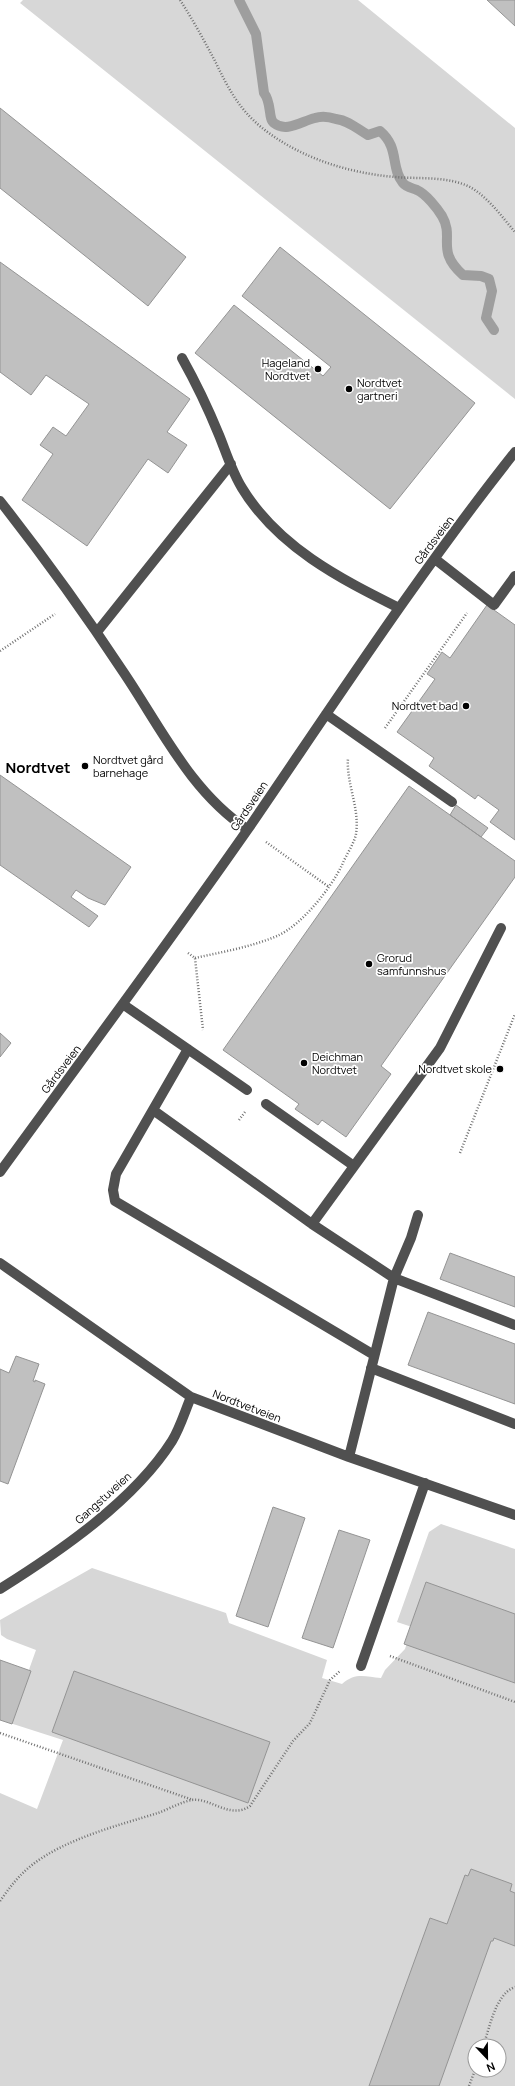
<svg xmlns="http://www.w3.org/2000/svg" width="515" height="2086" viewBox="0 0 515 2086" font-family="Manrope,sans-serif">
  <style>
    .green { fill: #d7d7d7; fill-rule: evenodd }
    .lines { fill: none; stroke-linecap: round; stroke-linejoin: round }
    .stream { stroke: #9e9e9e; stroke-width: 10 }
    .building { fill: #c0c0c0; stroke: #949494 }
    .path { stroke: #727272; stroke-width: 2.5; stroke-dasharray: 1 2; stroke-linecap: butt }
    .minor { stroke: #505050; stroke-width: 10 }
    .poi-dot { fill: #000; stroke: #fff; stroke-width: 1.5 }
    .labels { text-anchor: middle; stroke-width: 3.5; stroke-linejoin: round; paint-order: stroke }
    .poi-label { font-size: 11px; fill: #000; stroke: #fff; text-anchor: start }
    .street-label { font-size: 11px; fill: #000; stroke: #fff }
    .district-label { font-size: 15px; font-weight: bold; fill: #000; stroke: #fff }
  </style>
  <rect width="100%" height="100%" fill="#fff"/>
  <path class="green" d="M23,0H358L515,128V399L20,3Z
    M441,1524L515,1549V2086H0V1793L37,1809L63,1740L10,1723L36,1650L7,1639L1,1635L0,1620L92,1568L226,1613L229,1623L327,1660L322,1678L342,1684C356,1672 365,1677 381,1678L385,1670L405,1649L412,1627L397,1622L429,1532ZM475,2046H499V2070H475Z"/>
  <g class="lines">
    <path class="stream" d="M239,0L256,34L264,93C272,103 268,119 274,123C286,133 302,121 315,118C321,116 330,117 336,119C350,121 357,129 368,135L380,131C400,148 390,167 403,183C406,187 412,188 417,190C426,194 437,208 442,216C455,238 435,250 463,275L481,276L489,279L492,291L486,318L494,330"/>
  </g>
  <path class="building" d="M487,0H515V26Z
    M0,108L186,257L148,306L0,188Z
    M280,247L475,403L390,509L195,353L234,305L323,376L331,367L242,296Z
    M0,262L190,399L167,432L187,445L168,473L148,459L87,546L22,500L53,454L40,445L53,427L66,436L89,404L46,375L31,395L0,372Z
    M487,605L515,625V840L490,822L499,810L478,795L475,799L429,766L434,758L397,732L435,679L427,674L442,652L450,658Z
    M0,775L131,867L105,905L88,898L76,890L71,897L98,916L89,927L0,865Z
    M409,786L515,861V877L381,1066L391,1074L346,1137L322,1120L318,1125L295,1109L299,1104L223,1050Z
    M456,805L488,828L481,837L450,815Z
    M0,1033L11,1043L0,1057Z
    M450,1253L515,1277V1307L440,1279Z
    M428,1312L515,1344V1404L408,1365Z
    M16,1356L39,1364L33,1381L35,1382V1380L45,1384L8,1484L0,1481V1369L9,1373Z
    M273,1507L305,1518L268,1627L236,1616Z
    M339,1530L370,1540L333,1648L302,1638Z
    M426,1582L515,1614V1683L404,1644Z
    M0,1660L31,1671L12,1724L0,1720Z
    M74,1671L270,1742L248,1803L52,1732Z
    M471,1869L512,1884L510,1891L515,1893V1946L494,1938L493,1941H491L439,2086H369L430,1918L447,1924L465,1875L468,1876Z"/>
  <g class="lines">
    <path class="path" d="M180,0C193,20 205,42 216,63C228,88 239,109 261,127C298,157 347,173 395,177C419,179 448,176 470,187C488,197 502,217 515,232
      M0,651L55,614
      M385,728L467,613
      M266,842L329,887
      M188,953L195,958L203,1030
      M195,958C222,952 251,947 277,936C302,925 331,888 342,865C346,855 354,844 356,834C360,808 346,783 348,758
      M239,1120L245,1112
      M460,1153L515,1014
      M390,1656L515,1702
      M0,1733L193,1800
      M0,1901C10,1887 19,1875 32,1865C65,1839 119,1825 158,1813C169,1809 181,1802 192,1800C210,1797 230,1820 250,1806L293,1741L310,1723L330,1680L340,1671
      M483,2046C490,2028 495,1994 515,1987
      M469,2086L475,2070"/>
    <path class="minor" d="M182,358C196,383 208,408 219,435C226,452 232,472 242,488C278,547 339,578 399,608
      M0,501C44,557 85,614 124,673C161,728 191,792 247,829
      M435,559L494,605L515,576
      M97,632L231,464
      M326,714L452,802
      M501,928L440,1048L312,1224L394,1278L515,1325
      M124,1005L247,1090
      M188,1049L116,1174L113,1190L115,1201L374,1355
      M266,1104L354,1166
      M153,1110L312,1224
      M0,1172C83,1058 167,945 248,829C335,702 419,573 515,452
      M0,1263L191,1397L349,1457L515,1515
      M371,1368L515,1424
      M349,1457L394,1278L411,1238L418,1215
      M0,1589C59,1552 134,1501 172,1441C180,1428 185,1411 191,1397
      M361,1666L425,1483"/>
  </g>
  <g class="poi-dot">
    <circle cx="318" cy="369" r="4"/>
    <circle cx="349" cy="389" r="4"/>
    <circle cx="466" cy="706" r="4"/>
    <circle cx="85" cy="766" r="4"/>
    <circle cx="369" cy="964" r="4"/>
    <circle cx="304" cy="1063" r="4"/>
    <circle cx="500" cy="1069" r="4"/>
  </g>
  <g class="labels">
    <g class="poi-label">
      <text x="310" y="367" text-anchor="end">Hageland<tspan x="310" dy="13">Nordtvet</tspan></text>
      <text x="357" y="387">Nordtvet<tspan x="357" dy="13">gartneri</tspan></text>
      <text x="458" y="710" text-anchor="end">Nordtvet bad</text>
      <text x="93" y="764">Nordtvet gård<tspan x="93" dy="13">barnehage</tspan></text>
      <text x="377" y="962">Grorud<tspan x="377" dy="13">samfunnshus</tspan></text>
      <text x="312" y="1061">Deichman<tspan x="312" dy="13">Nordtvet</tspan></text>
      <text x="492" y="1073" text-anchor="end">Nordtvet skole</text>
    </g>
    <g class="street-label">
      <text transform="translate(434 540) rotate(-53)" y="4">Gårdsveien</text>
      <text transform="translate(249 806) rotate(-56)" y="4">Gårdsveien</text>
      <text transform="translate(61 1069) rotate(-53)" y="4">Gårdsveien</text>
      <text transform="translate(247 1406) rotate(21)" y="4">Nordtvetveien</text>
      <text transform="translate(103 1498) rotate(-42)" y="4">Gangstuveien</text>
    </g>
    <g class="district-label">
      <text x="38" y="773">Nordtvet</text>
    </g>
  </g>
  <g transform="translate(487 2058) rotate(158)"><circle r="19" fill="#ffffff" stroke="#999999"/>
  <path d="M0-3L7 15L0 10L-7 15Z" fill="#000000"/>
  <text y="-6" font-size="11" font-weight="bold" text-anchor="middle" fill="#000000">N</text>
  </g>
</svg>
